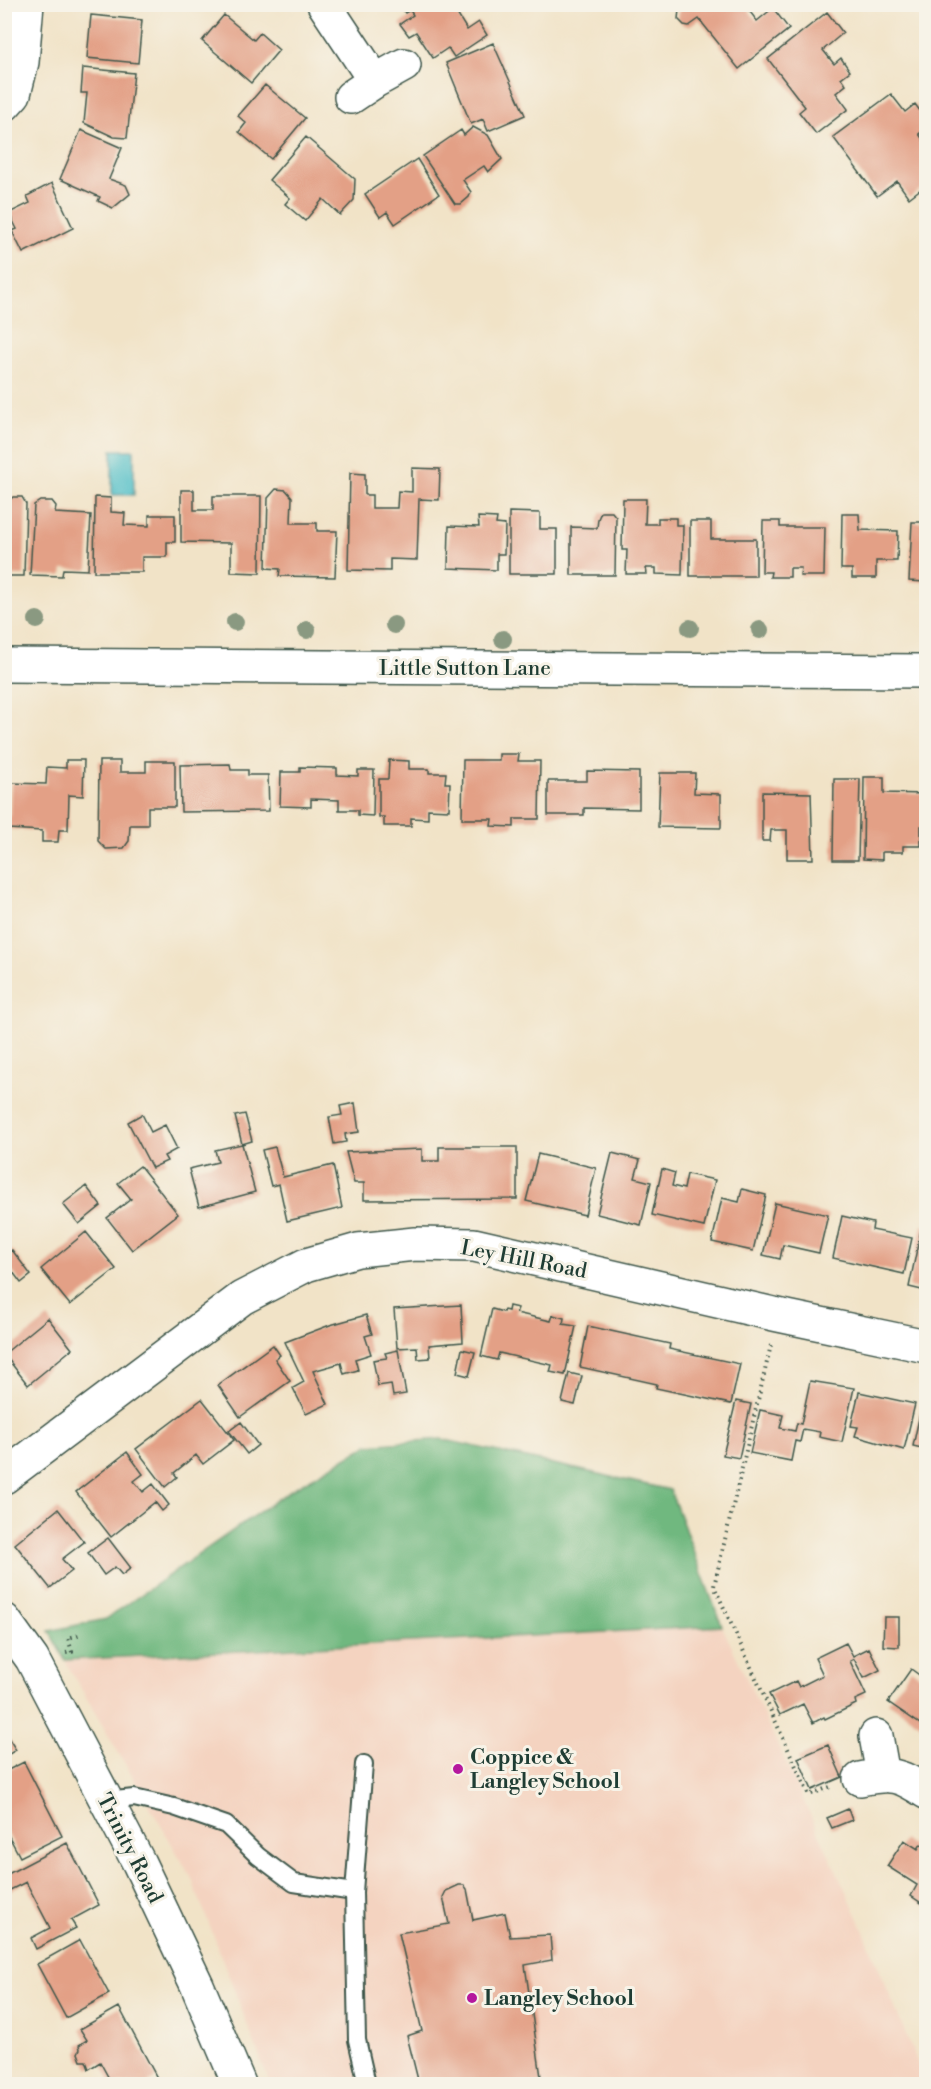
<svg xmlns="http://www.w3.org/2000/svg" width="931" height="2089" viewBox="0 0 931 2089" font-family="'Libre Bodoni',serif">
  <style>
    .built { fill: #f4d3c0 }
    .forest { fill: #70b87f; stroke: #487a5a; stroke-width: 1.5 }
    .water { fill: #51bfc8; stroke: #387e7e; stroke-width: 1.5 }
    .building { fill: #e3a086 }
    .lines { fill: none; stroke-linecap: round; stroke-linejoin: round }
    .service-casing { stroke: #3e564a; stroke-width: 20 }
    .minor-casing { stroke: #3e564a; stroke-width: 36 }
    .path { stroke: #3e564a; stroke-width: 4; stroke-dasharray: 1.5 4.5; stroke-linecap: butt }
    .service { stroke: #fff; stroke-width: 16 }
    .minor { stroke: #fff; stroke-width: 33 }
    .tree { fill: #8a9981 }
    .poi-dot { fill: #b5179e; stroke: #f7f3e8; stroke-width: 2 }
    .labels { text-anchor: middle; stroke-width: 6; stroke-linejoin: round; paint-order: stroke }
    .street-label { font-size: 21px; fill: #1f3d34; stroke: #f7f3e8 }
    .poi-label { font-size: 21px; font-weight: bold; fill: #1f3d34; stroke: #f7f3e8; text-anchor: start }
  </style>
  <rect width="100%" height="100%" fill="#f7f3e8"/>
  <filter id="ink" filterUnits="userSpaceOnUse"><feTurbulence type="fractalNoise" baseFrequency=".0167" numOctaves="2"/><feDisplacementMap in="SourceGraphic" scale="12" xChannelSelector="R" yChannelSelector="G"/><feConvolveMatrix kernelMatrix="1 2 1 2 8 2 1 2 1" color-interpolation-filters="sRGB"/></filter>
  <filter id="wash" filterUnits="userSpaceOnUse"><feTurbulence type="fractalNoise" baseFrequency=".008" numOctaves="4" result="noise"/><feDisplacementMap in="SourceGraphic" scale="24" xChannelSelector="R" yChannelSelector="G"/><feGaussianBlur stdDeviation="1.35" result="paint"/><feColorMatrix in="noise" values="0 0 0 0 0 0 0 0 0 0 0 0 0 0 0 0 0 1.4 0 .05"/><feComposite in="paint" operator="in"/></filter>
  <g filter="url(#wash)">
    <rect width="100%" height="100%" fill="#f1e3c7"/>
    <path class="built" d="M722,1626L858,1917L926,2084H270L191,1877L65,1661Z"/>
    <path class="forest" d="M441,1439L670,1490L722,1626L65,1660L49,1631L106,1619L291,1490L368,1445Z"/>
    <path class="water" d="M112,450H134V495H112Z"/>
    <g id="blocks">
      <path class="building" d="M108,4H143V9L108,6Z
        M399,4H451L467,30L479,22L487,35L454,57L448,48L433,58L416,32L409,36L400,24L413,15L410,10L405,13Z
        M687,4H744L757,21L773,8L789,29L739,69L699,19L689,26L684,25L678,19L679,10Z
        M827,12L843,33L823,50L834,64L841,58L850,71L841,78L846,85L836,93L848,109L816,134L799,112L805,107L768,59Z
        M91,15L142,20L138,63L87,58Z
        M224,15L254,40L260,33L279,50L251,83L202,41Z
        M493,43L525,115L488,131L483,119L471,124L446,63Z
        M83,68L134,73L127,138L114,137L84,123L87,93H81Z
        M265,85L305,118L271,159L239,132L246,123L238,116Z
        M891,94L905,112L915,104L926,119V128L919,134L926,144V185L909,198L897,181L877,196L833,137Z
        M473,127L488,135L502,159L488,172L484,166L463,180L471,192L469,197L461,204H455L423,156L461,130L464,135Z
        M81,130L122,148L109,179L126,185L130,194L113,208L98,201L100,197L60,179Z
        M306,137L355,179L354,200L340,215L323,199L305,221L285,204L290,198L269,180Z
        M417,159L439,194L395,224L387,212L380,217L365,194Z
        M52,183L73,228L23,253L12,231L17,229L9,213L30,203L27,196Z
        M412,468L440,469L439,500L419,499L417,560L390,559V571L348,570L350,473L365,474V495H372V508H397L398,491L412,492Z
        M276,489L286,490L292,497L291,523H317V531H337L335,577L279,576L280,569L266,568L268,498Z
        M181,490H194V510H213V496H261L260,573L231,572V543L181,542Z
        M13,497H22L26,504L24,576H4L6,503Z
        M95,497L111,498V512L125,513L124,525L149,526V515H175V542H167V557H142V572H94Z
        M623,499H646L645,524H658V518H676V525H683L682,575L656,574V568H646L647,574H626L627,550H622Z
        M40,501H52L56,506L55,513L91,515L88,570L63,569L62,576L30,575L34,505Z
        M509,512L540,513V529H557V574H509Z
        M601,512H612L616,517L615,575H571V527L597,528L598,519Z
        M842,514H859L860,530L898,531L897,561H876V578H852V569H841Z
        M478,517L497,518L496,524L505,525L504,554H497V570L448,568L449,526L479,527Z
        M690,521H711V539H756V576H690Z
        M763,521H780V527H825L824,576H800L801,568H790V577H770L771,572H762Z
        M912,522H926V582L909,581Z
        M499,754H519L518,761H540L539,819H514V827L491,826L492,819H462L463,760H499Z
        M66,760H84L83,796L69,795L68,830H59L58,842H42V831L9,829L11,783L46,784L47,767L66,768Z
        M389,760L409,761V769H429V773H446L445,783H450L449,810L428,809V819L411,818V826H384V817H379V779H388Z
        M99,761H120V772H146V761H175V807H148V825H130L129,841L124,848L106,849L98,841Z
        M230,764L231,770H248V775H268L269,811L181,812L180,765Z
        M300,767L337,768V775L358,776V770H374L373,816L358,815V810H339V800L311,799V807L280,806L281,772H300Z
        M587,771L639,772V809L584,808V815H548V781H587Z
        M660,773H695L694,793L721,794V828L658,827Z
        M864,777H884V793L926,794V826H921V846H903V852H882V860L863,859Z
        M834,779H860L858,860H833Z
        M762,792L811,793L813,859H787V830H771L770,841H762Z
        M355,1103L359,1132L345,1134L346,1142L334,1144L329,1117L342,1115L340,1106Z
        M142,1114L151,1132L165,1125L177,1149L164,1156L167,1161L152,1168L128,1122Z
        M245,1114L252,1141L242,1144L255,1192L199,1207L189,1169L218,1162L215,1150L242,1144L235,1116Z
        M275,1147L283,1177L333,1165L342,1208L287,1221L279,1184L271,1186L262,1150Z
        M439,1147H517V1199L364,1200V1183H354L346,1152L422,1149V1161H439Z
        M612,1153L640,1160L635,1178L651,1182L641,1225L597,1214Z
        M538,1154L596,1168L585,1215L526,1201Z
        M140,1166L178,1214L132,1250L107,1218L131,1199L118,1183Z
        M662,1169L675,1173L672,1186L684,1189L687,1174L715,1180L704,1227L652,1215Z
        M86,1186L101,1206L79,1224L63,1204Z
        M742,1189L766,1195L753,1251L712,1242L722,1198L739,1202Z
        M775,1203L828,1215L819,1253L783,1245L780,1259L763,1255Z
        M842,1216L873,1223L872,1230L912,1238L904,1274L833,1258Z
        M922,1225L926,1226V1291L909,1287Z
        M86,1232L116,1269L70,1305L41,1269Z
        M12,1250L31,1275L21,1283L4,1260V1255Z
        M461,1305L463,1342L429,1345L430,1358L418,1359L417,1347L397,1348L394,1309Z
        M509,1306L518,1308L516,1313L551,1321L553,1315L564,1318L563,1324L576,1326L565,1375L550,1372L552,1365L499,1353L497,1360L481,1356L492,1309L503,1312L504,1310L508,1311Z
        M366,1315L372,1334L365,1336L371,1354L355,1359L358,1370L344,1374L341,1363L313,1371L328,1404L306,1414L293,1388L304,1382L285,1342L330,1325Z
        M48,1318L72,1349L28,1385L4,1354Z
        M588,1326L670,1344L669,1349L740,1364L731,1404L656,1388L657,1384L580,1367Z
        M273,1345L280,1355L275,1359L290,1381L240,1417L218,1385Z
        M462,1349L475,1352L469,1376L457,1373Z
        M398,1350L406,1394L393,1396L391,1384L378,1386L373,1360L387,1358L385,1353Z
        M569,1373L582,1376L575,1405L562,1402Z
        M810,1381L854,1388L842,1442L819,1437L820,1432L803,1429L800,1442L795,1441L791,1461L750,1453L760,1410L783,1415L780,1428L795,1431L797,1423L801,1424Z
        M859,1392L915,1404L904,1450L855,1436L858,1427L851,1426Z
        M202,1399L234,1440L203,1464L196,1455L174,1473L177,1477L165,1487L136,1449Z
        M923,1400H926V1449L913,1446Z
        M736,1401L751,1404L739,1458L723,1455Z
        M241,1422L258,1445L247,1454L229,1431Z
        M127,1452L143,1474L134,1481L143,1492L153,1484L169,1505L162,1511L155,1502L111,1537L76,1492Z
        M58,1509L84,1542L62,1559L72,1571L50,1588L15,1544Z
        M108,1538L131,1568L122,1575L115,1567L104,1575L88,1553Z
        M884,1617H899V1647L883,1646Z
        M846,1643L853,1656L869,1648L880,1670L864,1678L854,1659L850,1661L866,1695L855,1700L856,1704L825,1719L824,1717L813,1723L803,1704L780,1715L769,1694L796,1681L799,1687L823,1675L815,1658Z
        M911,1669L926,1680V1728L888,1702Z
        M4,1731L16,1750L4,1757Z
        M828,1745L842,1777L812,1790L798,1758Z
        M24,1762L62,1836L20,1857L4,1827V1772Z
        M848,1809L852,1820L832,1828L827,1818Z
        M904,1840L918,1849L921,1844L926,1848V1906L911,1896L917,1885L887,1866Z
        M67,1843L99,1905L71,1920L76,1928L36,1949L31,1938L50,1928L26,1882L4,1893V1876Z
        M459,1885H464L467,1889L473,1920L505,1913L510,1937L550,1935L552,1960L525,1965L542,2084H419L407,2036L422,2031L399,1933L449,1924L443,1897L446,1891Z
        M80,1940L109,1994L66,2018L37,1964Z
        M119,2007L157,2078L145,2084H112L100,2062L89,2069L86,2061H81L78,2053L80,2049L79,2045L87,2040L80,2029Z"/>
    </g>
  </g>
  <g filter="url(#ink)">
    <use href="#blocks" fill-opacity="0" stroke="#3e564a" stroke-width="1.5"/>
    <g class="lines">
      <defs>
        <path id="service" d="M364,1764L354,1892L357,2040L367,2084
          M106,1801L134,1798L174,1807L226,1825L258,1856L294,1883L354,1892"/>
        <path id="minor" d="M324,4L375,81
          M351,97L375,81L404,65
          M4,105L14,94L22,62L27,4
          M4,665L926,671
          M4,1477L242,1298L306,1265L358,1250L415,1244L474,1245L778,1315L926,1346
          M4,1620L32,1659L139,1863L197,1985L239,2084
          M876,1736L883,1775
          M860,1779C892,1773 899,1774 926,1792"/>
      </defs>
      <use href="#service" class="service-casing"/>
      <use href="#minor" class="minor-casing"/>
      <path class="path" d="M771,1345L714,1586L809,1795L830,1787
        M66,1653L72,1652L68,1638L79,1635"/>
      <use href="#service" class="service"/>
      <use href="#minor" class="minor"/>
    </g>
    <g class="tree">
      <circle cx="37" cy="620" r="9"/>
      <circle cx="235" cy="622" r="9"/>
      <circle cx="394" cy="625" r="9"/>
      <circle cx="690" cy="628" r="9"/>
      <circle cx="307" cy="630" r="9"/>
      <circle cx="760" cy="630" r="9"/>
      <circle cx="503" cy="639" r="9"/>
    </g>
  </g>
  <g class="poi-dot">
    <circle cx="458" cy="1769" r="6"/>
    <circle cx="472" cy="1998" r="6"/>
  </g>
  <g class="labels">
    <g class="street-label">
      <text x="465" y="675">Little Sutton Lane</text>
      <text transform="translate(524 1259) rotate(11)" y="7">Ley Hill Road</text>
      <text transform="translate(130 1848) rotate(63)" y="7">Trinity Road</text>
    </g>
    <g class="poi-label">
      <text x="470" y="1764">Coppice &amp;<tspan x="470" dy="24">Langley School</tspan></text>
      <text x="484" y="2005">Langley School</text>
    </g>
  </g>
  <rect width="931" height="2089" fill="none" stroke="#f7f3e8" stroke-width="24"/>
</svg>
